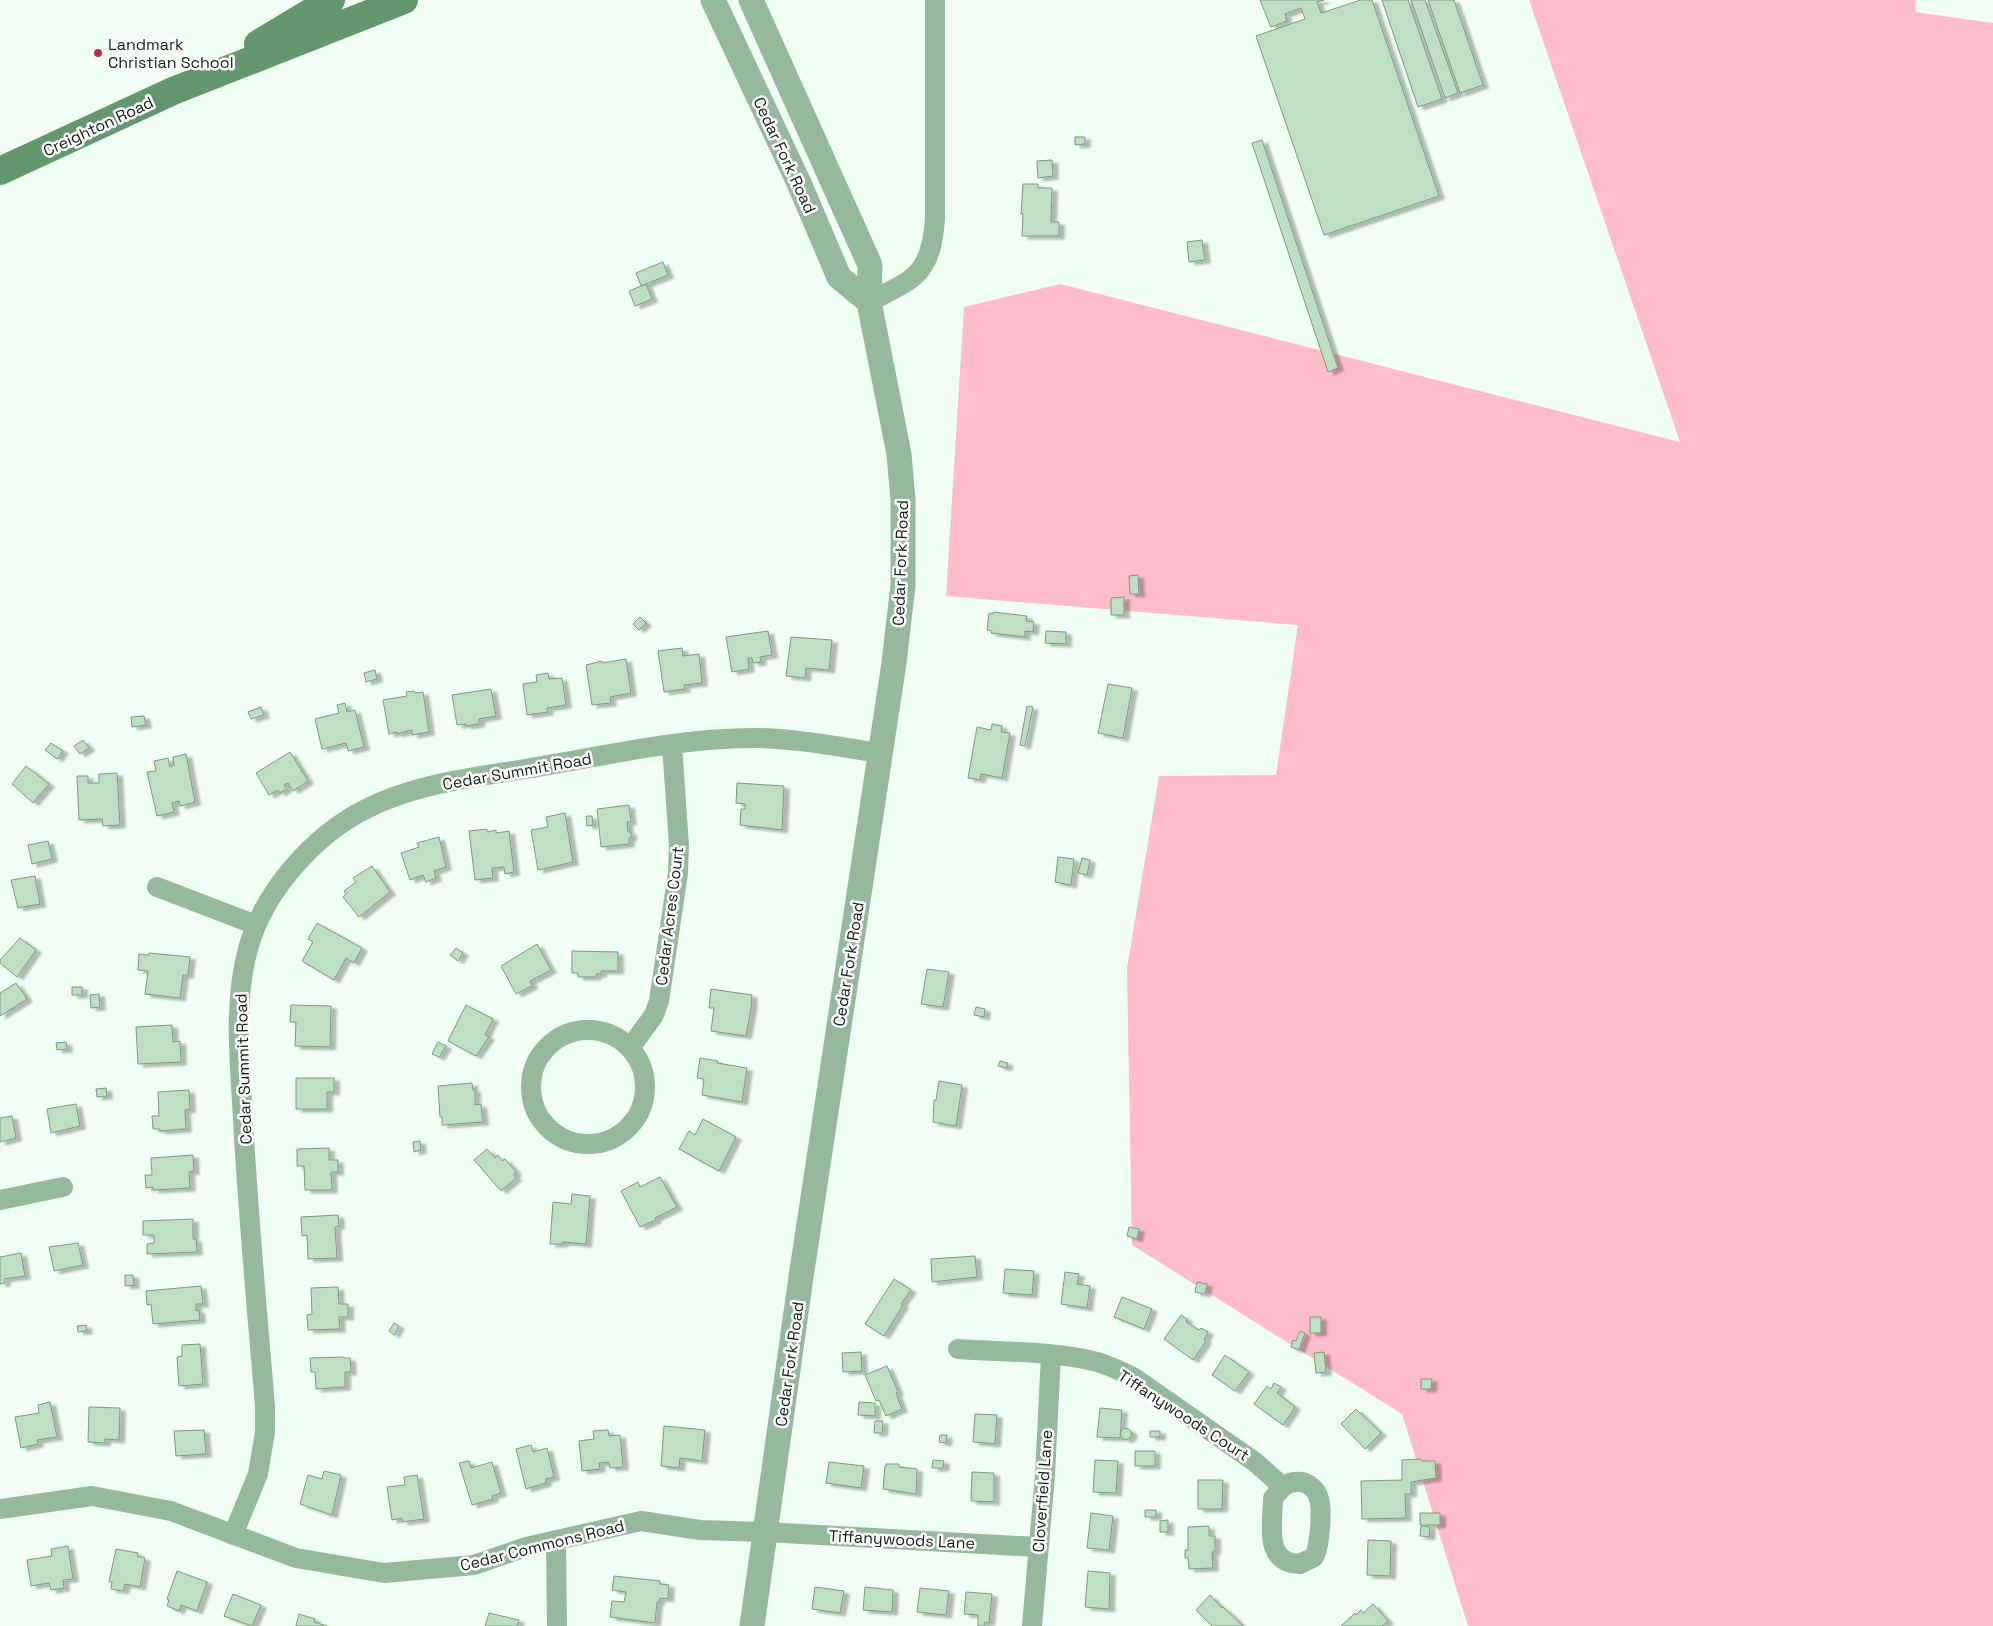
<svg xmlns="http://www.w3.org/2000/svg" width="1993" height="1626" viewBox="0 0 1993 1626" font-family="'Space Grotesk',sans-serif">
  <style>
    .green { fill: #febdc9 }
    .building { fill: #bfdfc4; stroke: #7c9a81; filter: url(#shadow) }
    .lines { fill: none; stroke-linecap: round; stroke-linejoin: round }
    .minor { stroke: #96b89c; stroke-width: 20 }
    .tertiary { stroke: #96b89c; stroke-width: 25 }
    .secondary { stroke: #65976e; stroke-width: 28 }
    .poi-dot { fill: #b92b5b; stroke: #fff; stroke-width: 2 }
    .labels { text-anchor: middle; stroke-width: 5; stroke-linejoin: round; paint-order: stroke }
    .poi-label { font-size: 16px; fill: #121e14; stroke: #fff; text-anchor: start }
    .street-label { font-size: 16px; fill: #121e14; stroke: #fff }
  </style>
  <defs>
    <filter id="shadow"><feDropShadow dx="5.5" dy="3" stdDeviation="1" flood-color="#0004"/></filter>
  </defs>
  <rect width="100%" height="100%" fill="#f1fef3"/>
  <path class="green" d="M1529,0H1916L1915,12L1993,23V1626H1468L1402,1414L1132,1245L1127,968L1159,776L1276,775L1298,625L946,596L964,307L1060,284L1680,442Z"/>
  <path class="building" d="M1260,0H1324L1317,2L1321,13L1361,0H1372L1439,196L1324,235L1256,36L1305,19L1301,8L1285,14L1287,21L1271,27Z
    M1382,0H1408L1442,99L1418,107Z
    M1411,0H1425L1458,93L1445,98Z
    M1428,0H1454L1483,85L1460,93Z
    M1075,137H1085V144L1075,145Z
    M1262,140L1338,368L1328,372L1252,143Z
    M1052,160L1053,176L1038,178L1037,161Z
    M1023,184H1038V188H1052L1051,222H1059V236H1022L1023,214H1021Z
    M1202,240L1205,260L1189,262L1187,242Z
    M663,262L668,275L641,286L636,273Z
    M646,284L652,299L635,306L629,291Z
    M1138,575L1139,594H1130L1129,576Z
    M1124,597V615H1111V598Z
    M993,612L1027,616L1026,621L1034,622L1033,632L1025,631V637L991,633L992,631L987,630L989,613L993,614Z
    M640,617L646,623L639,630L633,624Z
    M768,631L772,655L760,657L761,662L753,663L752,658H748L749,669L732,672L726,637Z
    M1046,631L1066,632V644L1045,643Z
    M791,637L832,640L829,670L806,668L805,678L786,676Z
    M682,648L683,656L699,654L702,683L684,685L685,689L664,692L658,651Z
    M626,659L631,693L610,697L611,703L592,705L586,665L602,661V663Z
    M375,670L377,679L366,682L364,673Z
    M548,673L549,679L562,678L566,705L547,708L548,712L527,715L523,684L537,682L536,675Z
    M1108,684L1132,688L1123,738L1098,733Z
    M491,689L496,716L479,719V724L466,726V724L457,725L452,695Z
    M414,691L415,693L423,692L429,732L412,735V730L397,734V732L389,734L383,700L407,696L406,692Z
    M345,703L347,712L355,710L364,747L348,751L346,743L322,749L315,719L339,713L337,705Z
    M1027,706L1033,707L1025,746L1020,745Z
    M261,707L264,715L251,719L248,712Z
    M144,716L146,725L132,727L131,717Z
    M992,724L1002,726L1001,732L1010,733L1002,778L981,774L980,780L968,778L977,727L991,730Z
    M83,740L89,748L80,754L74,746Z
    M51,743L63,751L57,759L45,750Z
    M290,752L308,781L293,791L288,783L284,785L287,789L280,793L278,790L269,795L256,773Z
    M186,754L195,802L180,806L179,801L172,803L174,812L157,816L147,772L156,771L154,761L168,758L170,767L174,765L173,757Z
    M26,766L49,784L33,803L12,784Z
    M117,773L120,825L103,826L102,819L79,820L77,776H88V783H99V774Z
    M737,783L784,786L782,830L740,825L741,809H745V804L736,803Z
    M629,805L631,822H627L628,832H631V838H629V844L601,847L597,809Z
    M565,813L573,862L538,870L531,830L548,827L546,817Z
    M586,816H592L593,825L587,826Z
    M487,829V832L496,830V833L509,831L514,872L505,874L504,867L492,868L493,878L475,880L469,831Z
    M439,837L446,867L434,871L436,878L426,882L423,875L410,880L401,853L419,847L417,843Z
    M48,841L52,859L32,864L28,845Z
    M1058,857L1074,859L1071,885L1055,882Z
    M1082,858L1090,860L1087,875L1078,873Z
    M372,866L390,892L359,917L343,897L346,894L344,891L356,882L353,878Z
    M35,876L40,904L18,908L11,880Z
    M317,923L362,948L354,963L346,958L334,980L302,961L313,942L308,939Z
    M20,938L36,950L17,977L0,963V960Z
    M537,944L551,970L530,981L532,986L516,994L501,966Z
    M456,948L463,953L458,961L450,955Z
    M572,951L618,952V971H601V974H596V977H578V973H572Z
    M149,953L190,957L188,975H183L180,998L145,994L148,971L138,970L139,954L149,955Z
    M927,969L949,972L943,1007L921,1004Z
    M16,983L27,999L0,1016V993Z
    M72,987H82V995H72Z
    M711,989L752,995L751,1003H752L746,1036L711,1031L714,1008H709Z
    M99,994L100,1007L91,1008L90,995Z
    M291,1005L331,1006L330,1047L295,1046L296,1022H290Z
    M466,1005L493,1019L485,1035L489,1037L476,1056L448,1041Z
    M976,1007L985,1009L984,1017L974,1015Z
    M172,1025L173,1042L180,1041L181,1062L138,1064L136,1027Z
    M66,1042L67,1049L57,1050L56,1043Z
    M438,1042L446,1046L439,1057L432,1054Z
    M700,1058L718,1061L717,1063L747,1068L742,1102L702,1095L704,1079L697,1078Z
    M1000,1061L1008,1063L1006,1068L998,1066Z
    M296,1078H334V1092H327V1109H296Z
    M939,1081L962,1085L956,1126L933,1122L934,1100H936Z
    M472,1083L473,1090H475V1105L481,1104L483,1122L442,1125V1117H440L438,1086Z
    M106,1088L107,1096L97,1097L96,1089Z
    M189,1090L190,1109L185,1110L186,1129L160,1131V1129H153L152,1116H159L158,1092Z
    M76,1104L80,1126L51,1133L47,1109Z
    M12,1116L16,1138L0,1142V1118Z
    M703,1119L736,1137L719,1171L679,1149L689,1131L695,1135Z
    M420,1141L421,1150L414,1152L413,1142Z
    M329,1148V1160H338V1172H331L332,1190H305L304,1166H297V1149Z
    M487,1149L495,1158L498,1155L502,1161L505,1159L516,1172L514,1174L516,1178L501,1191L474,1160Z
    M193,1155L194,1171L189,1172L190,1188L153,1190V1187L146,1188L145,1175H152L151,1158Z
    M660,1177L677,1207L655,1218L656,1220L640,1227L621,1191L638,1182L640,1187Z
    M572,1194L590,1196L586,1244L563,1242L562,1244H550L553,1202L571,1204Z
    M338,1215L339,1226L335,1227L337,1258L308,1259L307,1235L302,1236L301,1217Z
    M193,1219V1239H196L197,1252L147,1254V1244L154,1243V1235H143V1221Z
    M1129,1227L1139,1229L1137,1239L1127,1236Z
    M78,1243L83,1265L54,1271L49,1247Z
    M21,1253L25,1276L4,1279L5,1283L0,1284V1257Z
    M975,1256L977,1277L932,1282L931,1259Z
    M1005,1269L1034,1271L1032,1295L1003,1293Z
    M1065,1272L1079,1274L1077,1284L1090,1286L1087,1308L1061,1304Z
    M125,1275H133L134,1285L125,1286Z
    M894,1279L911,1290L901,1304L903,1305L884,1336L865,1324Z
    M1197,1282L1207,1284L1205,1294L1195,1292Z
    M201,1286L203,1304H196V1311L199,1310L200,1320L153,1324L151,1304L147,1305L146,1291Z
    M338,1287L339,1304H348V1317H339L340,1329L308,1330L307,1315L312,1314L311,1288Z
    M1122,1297L1152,1309L1144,1329L1114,1317Z
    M1181,1315L1187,1319L1186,1322L1199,1330L1201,1328L1208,1332L1204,1340L1206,1341L1193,1360L1164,1339Z
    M1310,1317H1321V1333H1310Z
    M394,1323L399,1326L394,1335L389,1331Z
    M86,1325L87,1331L78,1332L77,1326Z
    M1300,1331L1305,1333L1299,1350L1291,1347L1293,1340L1296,1341Z
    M200,1344L203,1384L179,1386L177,1357L182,1356V1345Z
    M861,1352L862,1371L843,1372L842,1353Z
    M1324,1352L1326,1372L1316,1373L1314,1353Z
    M1225,1355L1249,1372L1235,1391L1212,1375Z
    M344,1357V1358H350L351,1372H345V1387L316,1389L315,1372H311L310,1358Z
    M887,1366L898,1392L896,1393L902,1409L886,1416L879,1400L876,1401L865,1375Z
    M1421,1379H1432L1431,1389H1421Z
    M1274,1383L1281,1387L1277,1393L1295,1407L1283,1425L1254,1404L1267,1386L1271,1389Z
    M50,1402L57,1437L37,1440L38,1444L21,1448L15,1417L39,1413L38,1405Z
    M859,1402L875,1403V1416L858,1415Z
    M89,1407L120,1408L119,1440L105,1439V1443L88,1442Z
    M1100,1408L1122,1410L1120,1438L1097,1437Z
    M1356,1409L1381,1433L1365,1449L1341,1424Z
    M975,1414L997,1415L995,1444L973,1442Z
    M875,1421H883L882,1433H874Z
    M664,1426L705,1430L702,1461L680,1458L679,1468L661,1466Z
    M1120.5 1434a5.5 5.5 0 1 1 11 0a5.5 5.5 0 1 1-11 0Z
    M204,1430L206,1454L176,1456L174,1431Z
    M608,1430L609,1436L620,1435L623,1467L610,1468L609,1462L599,1463L600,1469L582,1471L579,1441L594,1439L593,1431Z
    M1150,1431H1160V1437H1150Z
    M940,1435H947L946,1443L939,1442Z
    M531,1445L533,1452L547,1448L554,1477L546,1479V1483L526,1489L516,1449Z
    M1135,1451H1155V1466H1135Z
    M1421,1459L1422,1461H1435L1436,1478L1411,1482V1494H1405L1406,1518L1362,1519L1361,1481L1402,1480V1460Z
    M933,1460L944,1461L943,1468H932Z
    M1095,1460L1118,1461L1116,1493L1093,1492Z
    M469,1461L471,1468L492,1462L501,1493L492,1496L493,1499L472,1505L459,1463Z
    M829,1462L864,1466L861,1488L826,1483Z
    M886,1464H899V1467L917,1469L916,1494L883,1489L885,1466H886Z
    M324,1471L341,1475L332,1515L300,1504L308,1475L322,1479Z
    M972,1472L994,1473V1502L971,1501Z
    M417,1475L424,1519L402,1522V1518L392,1520L387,1487L405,1485L404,1477Z
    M1198,1480H1223L1222,1509H1198Z
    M1145,1510H1156V1517H1145Z
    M1091,1513L1113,1516L1109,1550L1087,1548Z
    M1420,1513H1440V1525H1420Z
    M1168,1520V1532H1160V1521Z
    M1209,1526V1536H1215V1552H1212L1213,1568L1189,1569L1188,1558H1185V1550H1188V1527Z
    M1421,1526L1430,1527L1429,1537L1420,1536Z
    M1368,1540L1391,1541L1390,1576L1367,1575Z
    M68,1546L73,1579L63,1580L64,1588L51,1590L49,1583L31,1586L27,1560L52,1556L51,1549Z
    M116,1549L138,1553L137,1556L145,1558L140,1587L125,1584L123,1591L111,1589L112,1582H109Z
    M177,1571L207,1582L197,1611L181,1605L179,1611L167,1606L169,1600L167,1599Z
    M1088,1571L1110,1573L1109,1609L1085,1607Z
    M614,1576L660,1581V1584L669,1585L668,1599L660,1598L659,1602H657L655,1623L610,1617L612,1601L624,1602L626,1592L612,1590Z
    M815,1587L844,1591L840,1613L812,1609Z
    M865,1587L893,1590L892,1612L863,1610Z
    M920,1588L949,1591L946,1615L917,1612Z
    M966,1592L992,1594L989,1623L985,1622L984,1626H978V1615L964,1614Z
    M233,1594L261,1605L252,1626L224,1616Z
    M1210,1595L1222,1608L1223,1607L1243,1626H1212L1196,1610Z
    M1373,1604L1388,1621L1382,1626H1341L1355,1613L1356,1615L1361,1610L1363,1613Z
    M489,1613L519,1620L517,1626H485Z
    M299,1614L315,1619L314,1622L327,1626H296Z"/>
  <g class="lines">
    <path class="minor" d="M869,302C914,279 931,275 935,219V0
      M157,887L256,925
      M531 1087a57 57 0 1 1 114 0a57 57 0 1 1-114 0Z
      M630,1048L654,1015L659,1001L678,873L679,845L672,745
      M0,1200L63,1187
      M958,1349C1000,1352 1053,1351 1093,1361C1107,1364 1120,1371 1133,1377L1255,1462L1283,1487C1288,1483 1294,1481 1301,1482C1308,1483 1316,1489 1318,1496C1323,1507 1320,1546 1314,1557L1300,1564C1263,1563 1273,1524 1273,1498L1283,1487
      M0,1509L92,1496L171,1511L296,1558L384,1573L474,1565L526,1547L641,1521L700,1530L765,1532L1038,1547
      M233,1535L258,1474L265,1432V1406C257,1310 248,1214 243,1119C240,1062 233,1004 248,949C263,892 314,835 366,809C415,784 471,778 525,769C600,757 682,737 758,738C799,739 840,747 880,753
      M556,1540L557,1626
      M1032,1626L1045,1475L1051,1355"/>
    <path class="tertiary" d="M713,0L799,183L839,277L869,302
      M751,0L870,265L869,302L899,454L903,500V585L894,663L801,1277L752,1626"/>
    <path class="secondary" d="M258,44L331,0
      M0,171L173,91L404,0"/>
  </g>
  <circle class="poi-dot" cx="98" cy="53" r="5"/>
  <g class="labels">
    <g class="poi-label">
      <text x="108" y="50">Landmark<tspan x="108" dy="18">Christian School</tspan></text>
    </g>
    <g class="street-label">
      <text transform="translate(98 126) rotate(-25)" y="6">Creighton Road</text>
      <text transform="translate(785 155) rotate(65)" y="6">Cedar Fork Road</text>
      <text transform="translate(900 563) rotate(-88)" y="6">Cedar Fork Road</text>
      <text transform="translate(517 771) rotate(-10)" y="6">Cedar Summit Road</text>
      <text transform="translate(669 916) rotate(-83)" y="6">Cedar Acres Court</text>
      <text transform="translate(848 964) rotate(-81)" y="6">Cedar Fork Road</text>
      <text transform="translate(243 1069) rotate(-92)" y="6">Cedar Summit Road</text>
      <text transform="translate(789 1364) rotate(-82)" y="6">Cedar Fork Road</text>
      <text transform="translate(1184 1415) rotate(33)" y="6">Tiffanywoods Court</text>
      <text transform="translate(1042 1491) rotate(-86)" y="6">Cloverfield Lane</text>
      <text transform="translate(902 1539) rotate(3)" y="6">Tiffanywoods Lane</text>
      <text transform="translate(542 1545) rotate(-14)" y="6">Cedar Commons Road</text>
    </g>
  </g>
</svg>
